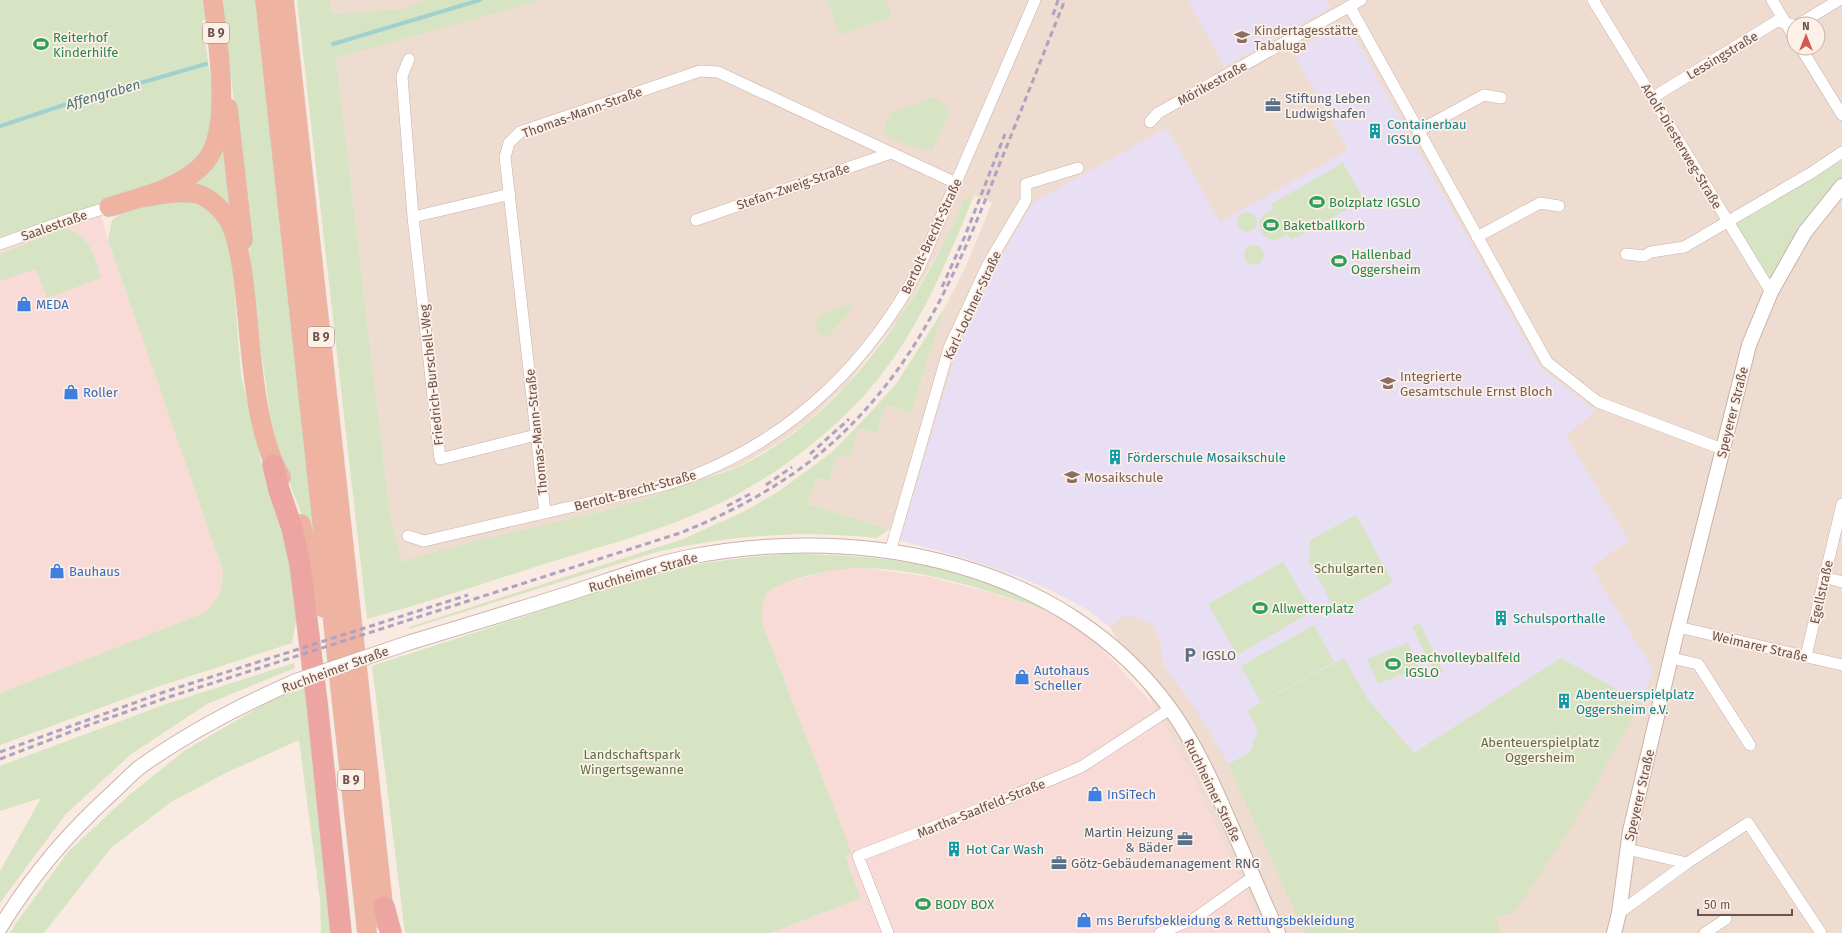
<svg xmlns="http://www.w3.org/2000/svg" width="1842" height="933" viewBox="0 0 1842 933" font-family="'Fira Sans',sans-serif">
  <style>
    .residential { fill: #efdcd1; fill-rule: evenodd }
    .commercial { fill: #f8dad7 }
    .education { fill: #e8dff5 }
    .green { fill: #d7e4c3 }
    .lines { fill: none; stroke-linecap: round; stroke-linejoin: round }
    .stream { stroke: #a1d0ce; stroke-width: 4 }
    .minor-casing { stroke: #c8b2ab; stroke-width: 12 }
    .tertiary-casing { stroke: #c8b2ab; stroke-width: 16 }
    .trunk-casing { stroke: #d3cbc9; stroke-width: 20 }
    .motorway-casing { stroke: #d3cbc9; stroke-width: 22 }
    .minor { stroke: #fff; stroke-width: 11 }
    .tertiary { stroke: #fff; stroke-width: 14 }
    .trunk { stroke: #eeb4a1; stroke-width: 19 }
    .motorway { stroke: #eca5a0; stroke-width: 21 }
    .rail { stroke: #ada3c0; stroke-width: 3; stroke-dasharray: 6 4; stroke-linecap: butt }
    .tertiary-bridge-casing { stroke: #c8b2ab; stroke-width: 16; stroke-linecap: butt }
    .tertiary-bridge { stroke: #fff; stroke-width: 14 }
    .labels { text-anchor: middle; stroke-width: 3.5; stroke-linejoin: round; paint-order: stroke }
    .shield { fill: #fcf0e7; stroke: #98817a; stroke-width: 1 }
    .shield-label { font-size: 12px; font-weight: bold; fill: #6d514c }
    .education-label { font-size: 13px; fill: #785e54; stroke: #fcf0e7; text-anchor: start }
    .leisure-label { font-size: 13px; fill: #27864d; stroke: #fcf0e7; text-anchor: start }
    .street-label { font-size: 13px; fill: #6d514c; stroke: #fcf0e7 }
    .service-label { font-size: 13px; fill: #4e5e75; stroke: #fcf0e7; text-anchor: start }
    .culture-label { font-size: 13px; fill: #0d838f; stroke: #fcf0e7; text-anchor: start }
    .shop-label { font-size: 13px; fill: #366cbe; stroke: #fcf0e7; text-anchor: start }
    .park-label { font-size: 13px; fill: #5b7145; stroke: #fcf0e7 }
    .water-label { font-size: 14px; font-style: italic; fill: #467776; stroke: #fcf0e7 }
  </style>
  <rect width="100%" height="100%" fill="#f9ebe2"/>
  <path class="residential" d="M329,0H1842V933H1265L1190,771L1110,627L1088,610L1055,592L1020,577L965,558L900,540L889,529L808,504L817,478L829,481L838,455L850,458L859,428L877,434L886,405L911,413L945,307L965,268L992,203L974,195L964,199L949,234L903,314L846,385L807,422L778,443L739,466L636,502L401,562L390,515ZM1794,24H1818V48H1794Z"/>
  <path class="commercial" d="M98,204L108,240L223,571L222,589L215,602L204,613L0,693V237Z
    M856,567L930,577L995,594L1051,613L1076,626L1097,643L1157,709L1190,771L1265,933H771L861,898L845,856L852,853L763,626L762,610L766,594L782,583L834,570Z"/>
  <path class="education" d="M1188,0H1327L1331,7L1224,67Z
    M1346,22L1541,368L1596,411L1566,436L1629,541L1591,567L1653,670L1641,703L1561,658L1414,753L1368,700L1344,658L1247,711L1258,730L1250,753L1228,764L1199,714L1164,666L1159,638L1152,625L1139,617L1124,616L1110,627L1088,610L1055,592L1020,577L965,558L900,540L957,350L996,265L1034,202L1167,128L1220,222L1348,150L1292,51Z"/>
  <path class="green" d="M0,0H204L206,19L202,21L216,114L201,162L167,181L0,237Z
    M223,0H258L318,557L283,466L271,421L257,321Z
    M297,0H329L332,14L404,9L425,0H542L336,58L390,515L401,562C478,537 558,524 635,502C652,497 669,490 686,484C703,478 723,474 740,466C842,418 922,300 964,199L974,195C944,269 913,345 857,403C821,440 778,473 732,497C675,527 612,543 551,562C490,581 429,602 367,619Z
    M827,0H886L892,17L839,35Z
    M933,97L948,107L949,115L932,151L910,146L882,134L891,113Z
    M224,132L233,211L189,186Z
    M1842,156V180L1771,285L1733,224Z
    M1343,163L1364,200L1291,240L1288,234C1265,254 1245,217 1274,209L1271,204Z
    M172,196L214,211L230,236L241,375L266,484L289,545L298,611L292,643L160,686L0,745V693L204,613C219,599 222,592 223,571L108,240L112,220L124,211Z
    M1237 222a10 10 0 1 1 20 0a10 10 0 1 1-20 0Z
    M64,228C91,234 93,255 101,278L47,298L36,269L0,281V254Z
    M1244 255a10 10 0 1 1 20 0a10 10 0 1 1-20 0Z
    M849,304L853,307L826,339L817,331L816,320L823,313Z
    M945,307L911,413L886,405L877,434L859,428L850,458L838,455L829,481L817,478L808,504L889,529L877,538C802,530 734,535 660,551L409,629V627L683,539L743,512L779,491L831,453L869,414L896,384Z
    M1356,515L1393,582L1337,613L1309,562L1310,540Z
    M788,554C878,554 974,565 1051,613C993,591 919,567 856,568C840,568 796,577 782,584C776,586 771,590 766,594L762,610L763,626L852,853L845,856L861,898L771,933H405L372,666L651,575L704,563L751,557Z
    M1283,562L1313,611L1237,655L1208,604Z
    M1420,623L1443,671L1436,675L1412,627Z
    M1314,625L1334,662L1261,702L1241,666Z
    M1408,643L1418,668L1378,684L1367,659Z
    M1344,658L1368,700L1414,753L1561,658L1641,703L1576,820L1514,913L1494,916L1502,933H1305L1228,764L1250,753L1258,730L1247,710Z
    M294,663L295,668L207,704L130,755L65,815L0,903V871L41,798L0,811V766L166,704Z
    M308,687L333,933H321L320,900L299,740L228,772L171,802L111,848L44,933H10L16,923L69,851L127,797L184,751L273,699Z"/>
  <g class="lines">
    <path class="stream" d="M333,44L480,0
      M0,126L64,105L206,64"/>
    <defs>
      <path id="minor" d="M1593,0L1771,292
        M1772,0L1794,37
        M1350,7L1547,362L1598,402L1722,449
        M1799,24L1839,0
        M1801,48L1842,115
        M409,59L402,76L413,217L440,459L536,435
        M1652,98L1777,21L1794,25
        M1150,122L1158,113L1361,0
        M1418,131L1484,95L1501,98
        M413,217L510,194
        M696,220L891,153
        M1477,237L1540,203L1559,206
        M0,244L70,219L109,207
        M1626,254L1644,256L1651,252L1684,247L1811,173L1842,152
        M545,513L505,157L509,143L520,132L700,71L718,72L956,183
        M408,536L424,541C482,527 541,514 600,500C634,492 670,486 702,472C798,432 871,359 919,268L1035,0
        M890,552L949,348L987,266L1026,200V184L1078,168
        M1824,577L1842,582
        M1678,627L1842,665
        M1806,656L1842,504
        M1671,658L1698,664L1750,745
        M1627,849L1687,863L1748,823L1821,933
        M1619,913L1687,863
        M888,933L858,856L1001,801L1081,767L1170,709
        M1160,933L1194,919L1253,877
        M1705,933L1726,919"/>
      <path id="tertiary" d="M411,642C464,626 517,610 570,593C611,580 652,564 694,556C864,524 1065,562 1171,710C1199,749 1218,795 1237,839C1251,871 1264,902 1278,933
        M0,928C30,878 68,833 111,794C121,785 130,775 140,767C189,732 241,705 296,681
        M1614,933L1619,913L1630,831L1675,640L1749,345L1771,292L1805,232L1842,186"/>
      <path id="trunk" d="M265,0L367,933
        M284,0L385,922
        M228,108L243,240
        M140,198C158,195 183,189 201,195C212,200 221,209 228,219C238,236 243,273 245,293C251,346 254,432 281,477
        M109,207C139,198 185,187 206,161C233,128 217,40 213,0
        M301,524L321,601L324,608"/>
      <path id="motorway" d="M273,465L279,490L292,528L300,564L317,703L341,933
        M384,907L391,933"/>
    </defs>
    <use href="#minor" class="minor-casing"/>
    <use href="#tertiary" class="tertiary-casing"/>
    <use href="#trunk" class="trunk-casing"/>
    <use href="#motorway" class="motorway-casing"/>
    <use href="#minor" class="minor"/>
    <use href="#tertiary" class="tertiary"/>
    <use href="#trunk" class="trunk"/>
    <use href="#motorway" class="motorway"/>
    <path class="rail" d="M1053,15L1058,0
      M942,287L965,236L1005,134
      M810,454L849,419
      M766,485L792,467
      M727,506L752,493
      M0,752L164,692L468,595
      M0,759L86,726L166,698L680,533C740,509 798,477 845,431C923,355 961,262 1000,163C1022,109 1043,54 1065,0"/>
    <defs>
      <path id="tertiary-bridge" d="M296,681L411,642"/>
    </defs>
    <use href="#tertiary-bridge" class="tertiary-bridge-casing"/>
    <use href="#tertiary-bridge" class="tertiary-bridge"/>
  </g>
  <defs>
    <symbol id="school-bare" viewBox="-9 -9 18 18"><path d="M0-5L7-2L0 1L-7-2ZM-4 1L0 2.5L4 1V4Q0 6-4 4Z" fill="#8d6e63" stroke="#fcf0e7" stroke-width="2.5" paint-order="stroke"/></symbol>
    <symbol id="stadium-bare" viewBox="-9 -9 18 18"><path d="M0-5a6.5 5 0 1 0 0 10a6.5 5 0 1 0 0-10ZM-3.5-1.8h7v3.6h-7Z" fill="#2e9e5b" stroke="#fcf0e7" stroke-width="2.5" paint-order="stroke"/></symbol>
    <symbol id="office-bare" viewBox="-9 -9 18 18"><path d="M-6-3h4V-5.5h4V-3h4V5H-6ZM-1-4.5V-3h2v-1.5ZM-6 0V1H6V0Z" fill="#5c6f8a" stroke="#fcf0e7" stroke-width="2.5" paint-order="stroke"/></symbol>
    <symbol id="building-bare" viewBox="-9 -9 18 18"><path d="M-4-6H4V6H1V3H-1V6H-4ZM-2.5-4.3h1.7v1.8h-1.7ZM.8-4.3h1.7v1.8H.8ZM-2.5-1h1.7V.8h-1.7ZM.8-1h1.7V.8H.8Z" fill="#0f9aa8" stroke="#fcf0e7" stroke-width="2.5" paint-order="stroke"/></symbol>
    <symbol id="shop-bare" viewBox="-9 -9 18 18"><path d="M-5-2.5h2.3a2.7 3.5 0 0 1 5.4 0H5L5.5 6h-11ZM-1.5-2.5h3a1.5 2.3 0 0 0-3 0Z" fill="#3f7fe0" stroke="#fcf0e7" stroke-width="2.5" paint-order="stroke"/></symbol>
    <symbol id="parking-bare" viewBox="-9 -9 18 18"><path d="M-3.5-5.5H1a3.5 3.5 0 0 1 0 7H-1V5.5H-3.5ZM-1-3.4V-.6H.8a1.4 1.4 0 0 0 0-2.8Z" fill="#5c6f8a" stroke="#fcf0e7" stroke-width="2.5" paint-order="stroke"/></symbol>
  </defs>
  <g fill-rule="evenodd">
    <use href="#school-bare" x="1231" y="26" width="22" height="22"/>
    <use href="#stadium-bare" x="30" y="33" width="22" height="22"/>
    <use href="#office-bare" x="1262" y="94" width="22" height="22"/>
    <use href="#building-bare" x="1364" y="120" width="22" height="22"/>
    <use href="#stadium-bare" x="1306" y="191" width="22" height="22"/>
    <use href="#stadium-bare" x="1260" y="214" width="22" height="22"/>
    <use href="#stadium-bare" x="1328" y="250" width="22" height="22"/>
    <use href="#shop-bare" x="13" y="293" width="22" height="22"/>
    <use href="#school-bare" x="1377" y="372" width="22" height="22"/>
    <use href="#shop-bare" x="60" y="381" width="22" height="22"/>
    <use href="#building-bare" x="1104" y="446" width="22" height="22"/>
    <use href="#school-bare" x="1061" y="466" width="22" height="22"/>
    <use href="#shop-bare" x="46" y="560" width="22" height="22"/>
    <use href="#stadium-bare" x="1249" y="597" width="22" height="22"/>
    <use href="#building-bare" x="1490" y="607" width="22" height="22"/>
    <use href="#parking-bare" x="1179" y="644" width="22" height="22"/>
    <use href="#stadium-bare" x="1382" y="653" width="22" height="22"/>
    <use href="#shop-bare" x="1011" y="666" width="22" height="22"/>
    <use href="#building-bare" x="1553" y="690" width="22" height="22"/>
    <use href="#shop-bare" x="1084" y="783" width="22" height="22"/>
    <use href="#office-bare" x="1174" y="828" width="22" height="22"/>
    <use href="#building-bare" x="943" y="838" width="22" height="22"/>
    <use href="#office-bare" x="1048" y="852" width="22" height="22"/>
    <use href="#stadium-bare" x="912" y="893" width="22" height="22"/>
    <use href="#shop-bare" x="1073" y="909" width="22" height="22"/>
  </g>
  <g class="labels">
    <g class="shield">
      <rect x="203" y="23" width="26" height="20" rx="3"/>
      <rect x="308" y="327" width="26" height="20" rx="3"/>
      <rect x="338" y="770" width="26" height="20" rx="3"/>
    </g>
    <g class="shield-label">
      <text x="216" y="37">B 9</text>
      <text x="321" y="341">B 9</text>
      <text x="351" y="784">B 9</text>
    </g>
    <g class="education-label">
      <text x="1254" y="35">Kindertagesstätte<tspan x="1254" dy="15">Tabaluga</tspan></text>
      <text x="1400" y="381">Integrierte<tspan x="1400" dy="15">Gesamtschule Ernst Bloch</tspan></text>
      <text x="1084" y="482">Mosaikschule</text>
    </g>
    <g class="leisure-label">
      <text x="53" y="42">Reiterhof<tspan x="53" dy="15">Kinderhilfe</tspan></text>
      <text x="1329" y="207">Bolzplatz IGSLO</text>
      <text x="1283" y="230">Baketballkorb</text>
      <text x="1351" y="259">Hallenbad<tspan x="1351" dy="15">Oggersheim</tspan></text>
      <text x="1272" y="613">Allwetterplatz</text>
      <text x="1405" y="662">Beachvolleyballfeld<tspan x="1405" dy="15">IGSLO</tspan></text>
      <text x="935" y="909">BODY BOX</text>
    </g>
    <g class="street-label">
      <text transform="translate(1722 55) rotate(-31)" y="5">Lessingstraße</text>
      <text transform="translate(1212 83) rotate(-29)" y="5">Mörikestraße</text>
      <text transform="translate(582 112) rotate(-20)" y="5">Thomas-Mann-Straße</text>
      <text transform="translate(1682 146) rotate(59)" y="5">Adolf-Diesterweg-Straße</text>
      <text transform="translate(793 186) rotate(-19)" y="5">Stefan-Zweig-Straße</text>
      <text transform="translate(54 225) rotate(-19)" y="5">Saalestraße</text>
      <text transform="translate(931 236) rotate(-65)" y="5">Bertolt-Brecht-Straße</text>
      <text transform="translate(972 305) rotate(-65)" y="5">Karl-Lochner-Straße</text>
      <text transform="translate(431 375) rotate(-96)" y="5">Friedrich-Burschell-Weg</text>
      <text transform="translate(1732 412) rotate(-76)" y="5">Speyerer Straße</text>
      <text transform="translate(536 432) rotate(-96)" y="5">Thomas-Mann-Straße</text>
      <text transform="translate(635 490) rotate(-15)" y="5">Bertolt-Brecht-Straße</text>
      <text transform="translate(643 572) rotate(-16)" y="5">Ruchheimer Straße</text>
      <text transform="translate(1821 592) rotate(-77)" y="5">Egellstraße</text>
      <text transform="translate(1760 646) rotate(13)" y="5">Weimarer Straße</text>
      <text transform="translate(335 669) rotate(-20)" y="5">Ruchheimer Straße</text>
      <text transform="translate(1213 790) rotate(64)" y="5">Ruchheimer Straße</text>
      <text transform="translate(1639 795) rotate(-77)" y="5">Speyerer Straße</text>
      <text transform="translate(981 808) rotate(-22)" y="5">Martha-Saalfeld-Straße</text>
    </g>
    <g class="service-label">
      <text x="1285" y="103">Stiftung Leben<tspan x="1285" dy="15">Ludwigshafen</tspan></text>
      <text x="1202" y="660">IGSLO</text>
      <text x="1173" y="837" text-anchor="end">Martin Heizung<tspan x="1173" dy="15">&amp; Bäder</tspan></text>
      <text x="1071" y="868">Götz-Gebäudemanagement RNG</text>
    </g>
    <g class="culture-label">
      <text x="1387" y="129">Containerbau<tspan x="1387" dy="15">IGSLO</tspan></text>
      <text x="1127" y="462">Förderschule Mosaikschule</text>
      <text x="1513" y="623">Schulsporthalle</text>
      <text x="1576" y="699">Abenteuerspielplatz<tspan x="1576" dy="15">Oggersheim e.V.</tspan></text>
      <text x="966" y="854">Hot Car Wash</text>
    </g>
    <g class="shop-label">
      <text x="36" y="309">MEDA</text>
      <text x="83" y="397">Roller</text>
      <text x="69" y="576">Bauhaus</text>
      <text x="1034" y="675">Autohaus<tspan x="1034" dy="15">Scheller</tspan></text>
      <text x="1107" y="799">InSiTech</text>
      <text x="1096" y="925">ms Berufsbekleidung &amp; Rettungsbekleidung</text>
    </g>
    <g class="park-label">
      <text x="1349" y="573">Schulgarten</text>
      <text x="1540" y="747">Abenteuerspielplatz<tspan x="1540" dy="15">Oggersheim</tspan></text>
      <text x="632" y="759">Landschaftspark<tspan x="632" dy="15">Wingertsgewanne</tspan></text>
    </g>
    <g class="water-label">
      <text transform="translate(103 94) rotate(-16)" y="5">Affengraben</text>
    </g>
  </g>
  <g transform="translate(1806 36)"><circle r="19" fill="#fcf0e7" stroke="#c3b0a9"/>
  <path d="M0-3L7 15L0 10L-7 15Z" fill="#d45855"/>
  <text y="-6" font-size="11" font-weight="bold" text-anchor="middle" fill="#6d514c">N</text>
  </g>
  <path d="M1698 909v6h94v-6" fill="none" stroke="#6d514c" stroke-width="2"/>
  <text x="1704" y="909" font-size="12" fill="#6d514c" stroke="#fcf0e7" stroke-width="3" paint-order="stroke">50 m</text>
</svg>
